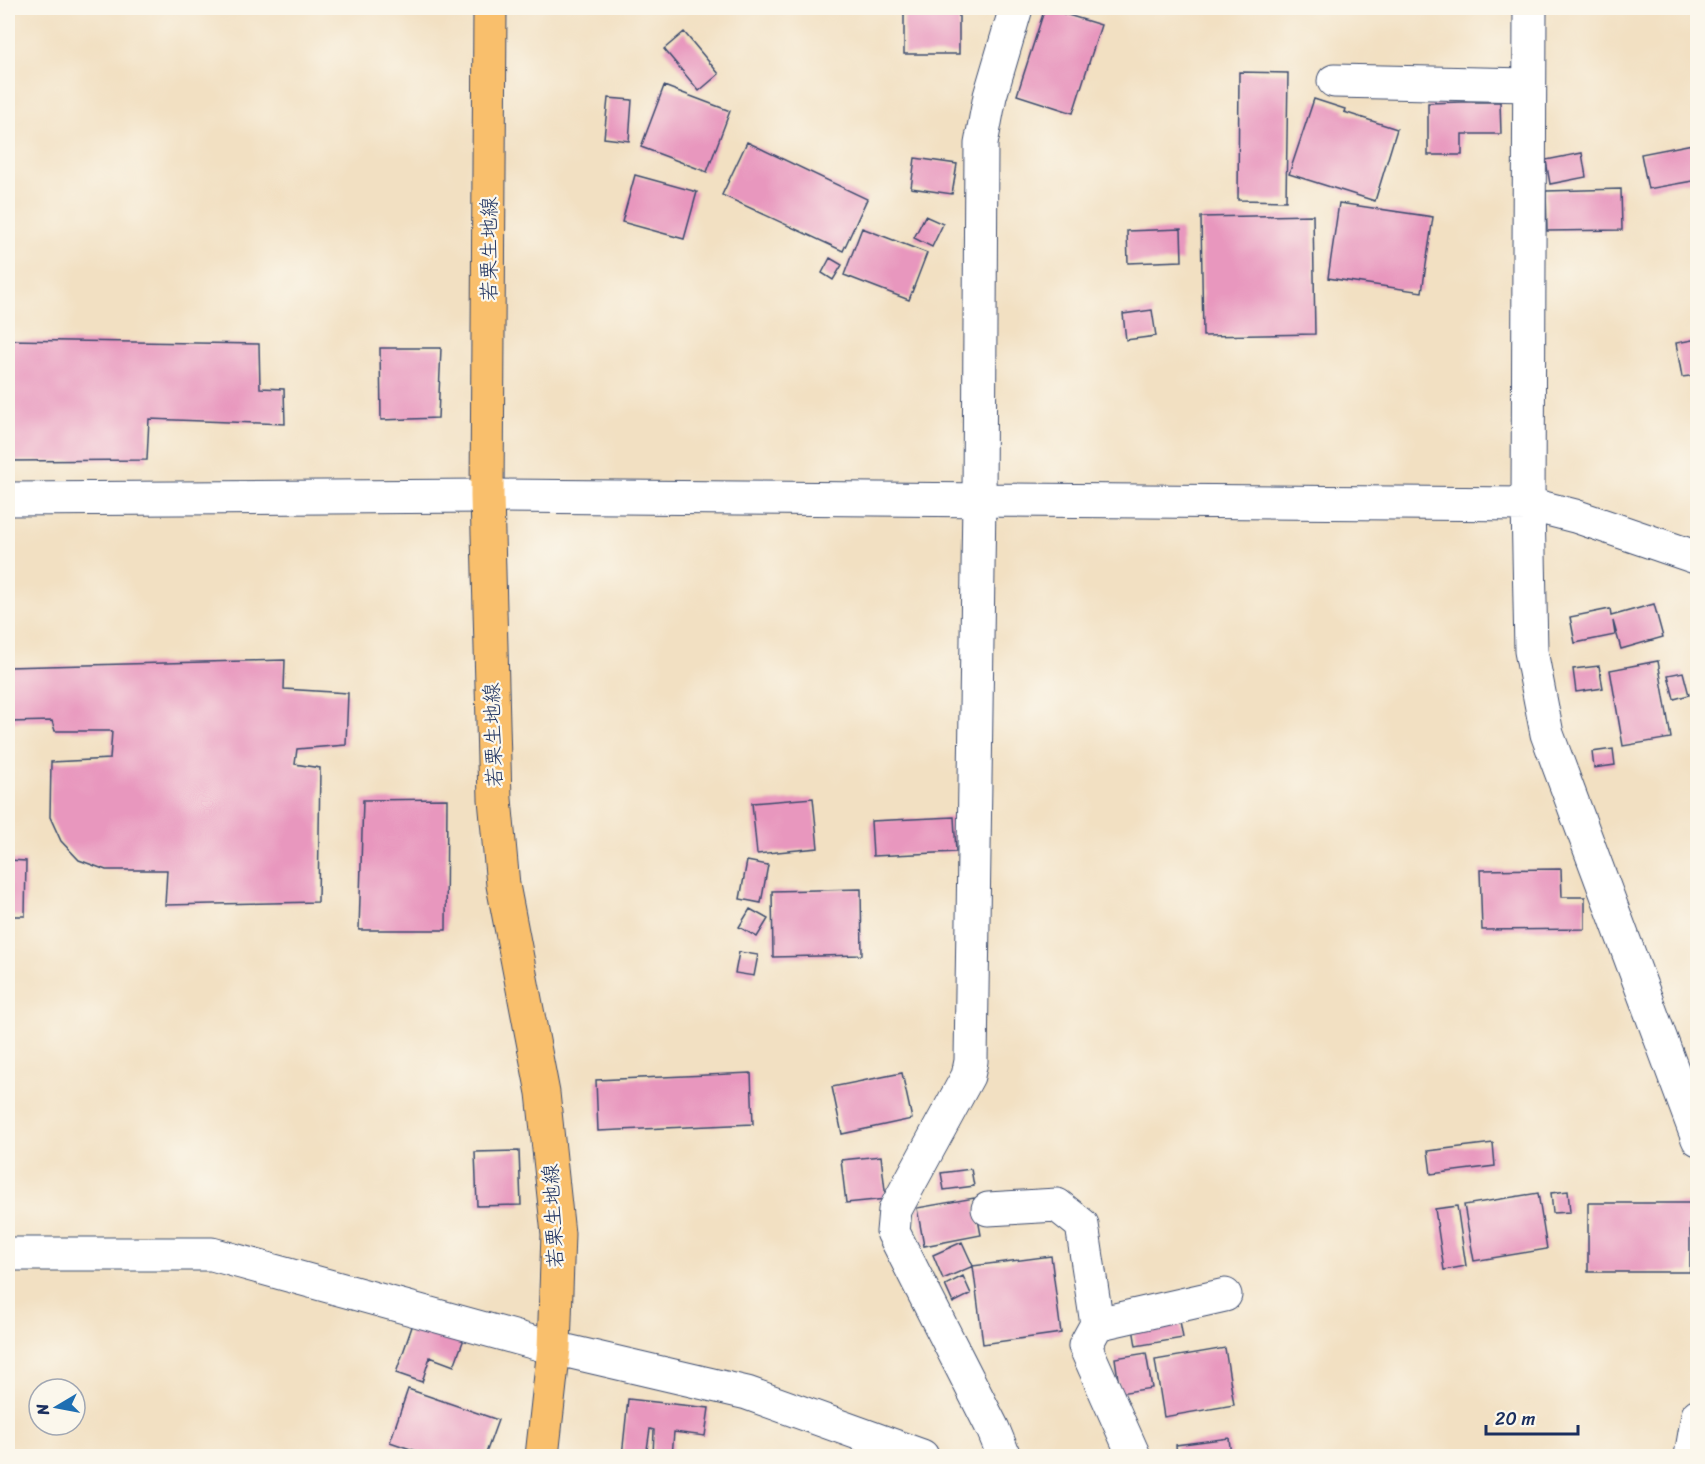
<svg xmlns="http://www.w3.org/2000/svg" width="1705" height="1464" viewBox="0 0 1705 1464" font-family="Sriracha,'Klee One',sans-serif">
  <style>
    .building { fill: #e897be }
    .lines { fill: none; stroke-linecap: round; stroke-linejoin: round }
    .minor-casing { stroke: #3b4a6d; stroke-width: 35 }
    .major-casing { stroke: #3b4a6d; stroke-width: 35 }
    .minor { stroke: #fff; stroke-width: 33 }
    .major { stroke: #f9bf6c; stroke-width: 33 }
    .labels { text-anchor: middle; stroke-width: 4.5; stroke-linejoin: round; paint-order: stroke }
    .street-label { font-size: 21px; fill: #1b2f5e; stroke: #fbf7ec }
  </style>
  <rect width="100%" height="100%" fill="#fbf7ec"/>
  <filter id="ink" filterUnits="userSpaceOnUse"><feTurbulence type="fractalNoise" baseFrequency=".0167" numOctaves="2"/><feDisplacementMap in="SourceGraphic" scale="12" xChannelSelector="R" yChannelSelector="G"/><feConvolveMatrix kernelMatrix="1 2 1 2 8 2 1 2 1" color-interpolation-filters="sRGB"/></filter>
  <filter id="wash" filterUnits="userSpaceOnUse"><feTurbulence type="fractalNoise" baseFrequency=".008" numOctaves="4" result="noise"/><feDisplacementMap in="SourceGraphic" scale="24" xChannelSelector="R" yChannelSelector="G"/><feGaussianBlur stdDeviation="1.35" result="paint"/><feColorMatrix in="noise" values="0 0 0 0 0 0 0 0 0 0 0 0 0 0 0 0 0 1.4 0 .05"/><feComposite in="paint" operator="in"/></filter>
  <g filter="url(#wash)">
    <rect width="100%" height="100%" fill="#f2e0c2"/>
    <g id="blocks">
      <path class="building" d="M904,8H959V54H904Z
        M1045,8L1101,25L1073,113L1017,95Z
        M684,32L719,74L699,91L664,49Z
        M1239,72L1288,73L1286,201L1238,200Z
        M664,86L730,111L707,172L641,147Z
        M608,98L632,100L629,141L604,138Z
        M1314,99L1345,109L1344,112L1397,129L1375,201L1289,174Z
        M1462,102H1500L1501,134H1462V155H1428V103Z
        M747,142L867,199L843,251L722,195Z
        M1698,143V180L1648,189L1641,154Z
        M1582,153L1586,177L1550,184L1546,160Z
        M915,158L957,164L952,194L911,188Z
        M635,175L697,192L684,239L622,222Z
        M1621,189L1622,230L1547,231L1546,191Z
        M1339,203L1433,217L1422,292L1328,278Z
        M1313,215L1315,334L1203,336L1201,217Z
        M925,216L943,224L932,247L914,238Z
        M862,228L927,253L909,300L844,275Z
        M1181,229L1182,261L1128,263L1127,231Z
        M830,258L842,265L833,280L822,273Z
        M1152,310L1156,336L1126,340L1123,314Z
        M1698,339V375L1682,377L1676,343Z
        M8,340L259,344L260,388L284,389L285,424L149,419L147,460L8,461Z
        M380,348H441L438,418L381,420Z
        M1654,604L1663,637L1621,649L1613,621L1615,635L1575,643L1570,617L1610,609L1611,616Z
        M285,660L284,689L348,693L346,745L297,749L295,764L320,768L318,902L165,905L167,870H106L79,860L61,841L50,817L51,762L110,759L112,731H55L52,721L8,722V667Z
        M1658,661L1671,738L1623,746L1610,670Z
        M1599,666L1603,688L1576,692L1573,669Z
        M1683,672L1689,695L1674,699L1668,675Z
        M1613,749L1615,765L1594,768L1592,752Z
        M813,798L818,848L757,854L752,803Z
        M447,799L446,930H359L363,800Z
        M954,817L956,852L873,856L871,821Z
        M8,860L26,861L25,916H8Z
        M747,861L768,865L761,903L740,899Z
        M1561,869L1562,897H1585V929L1482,930L1480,870Z
        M861,889L862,955L773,957L772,891Z
        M750,909L768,919L757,937L739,927Z
        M739,952L758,955L754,976L735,973Z
        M751,1073L753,1124L598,1131L596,1080Z
        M902,1073L912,1119L842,1134L832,1087Z
        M1493,1143L1495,1166L1431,1174L1428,1151Z
        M519,1151L521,1205L477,1206L475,1152Z
        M881,1156L886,1199L846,1203L841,1160Z
        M971,1169L974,1186L944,1190L941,1173Z
        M1568,1191L1570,1212L1553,1213L1551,1193Z
        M1538,1193L1547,1249L1474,1261L1464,1205Z
        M974,1198L981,1235L924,1246L917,1208Z
        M1588,1203H1690V1272H1588Z
        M1457,1206L1466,1266L1444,1270L1435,1209Z
        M962,1242L973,1266L1051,1256L1061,1333L983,1344L973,1266L943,1279L933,1255Z
        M963,1276L971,1294L953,1303L945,1285Z
        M415,1318L465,1336L454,1366L430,1357L422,1382L396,1373Z
        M1180,1321L1183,1338L1136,1346L1133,1328Z
        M1225,1348L1234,1405L1164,1417L1155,1360Z
        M1146,1353L1152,1388L1120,1393L1115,1358Z
        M408,1389L498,1420L485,1456H431L390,1442Z
        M628,1399L709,1408L705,1436L674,1432L672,1456H653L654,1430L650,1429L646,1456H622Z
        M1229,1438L1231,1456H1177L1176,1445Z"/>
    </g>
  </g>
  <g filter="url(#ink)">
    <use href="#blocks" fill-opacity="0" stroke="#3b4a6d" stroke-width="1.5"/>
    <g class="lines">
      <defs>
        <path id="minor" d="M1530,8L1528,504L1531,651L1547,734L1698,1139
          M1334,81L1529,85
          M8,499L487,496L1528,504L1575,516L1698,558
          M988,1209L1057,1205L1082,1225L1097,1324
          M8,1254H212L554,1348L747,1393L922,1456
          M1004,1456L993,1429L893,1232L895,1210L968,1076L971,1061L979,499L981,144L990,96L1016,8
          M1134,1456L1085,1346L1097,1324L1225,1295
          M1691,1456L1698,1415"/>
        <path id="major" d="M490,8L487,496L495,799L503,885L543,1093L558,1234L554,1348L542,1456"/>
      </defs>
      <use href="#minor" class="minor-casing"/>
      <use href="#major" class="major-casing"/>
      <use href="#minor" class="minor"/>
      <use href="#major" class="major"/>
    </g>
  </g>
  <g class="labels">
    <g class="street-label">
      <text transform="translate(489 249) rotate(-90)" y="7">若栗生地線</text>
      <text transform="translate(493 735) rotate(-92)" y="7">若栗生地線</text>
      <text transform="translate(553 1216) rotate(-93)" y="7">若栗生地線</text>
    </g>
  </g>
  <rect width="1705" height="1464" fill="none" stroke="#fbf7ec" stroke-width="30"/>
  <g transform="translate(57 1407) rotate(260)"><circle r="28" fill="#fbf7ec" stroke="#a1a7b3" stroke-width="1.5"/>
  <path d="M0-4.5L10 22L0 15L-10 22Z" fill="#1f6fb2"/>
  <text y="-9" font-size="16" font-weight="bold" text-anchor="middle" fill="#1b2f5e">N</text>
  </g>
  <path d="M1486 1425v9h92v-9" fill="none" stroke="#1b2f5e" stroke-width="3"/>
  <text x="1495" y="1425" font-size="18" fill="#1b2f5e" stroke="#fbf7ec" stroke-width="4.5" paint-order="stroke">20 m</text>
</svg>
